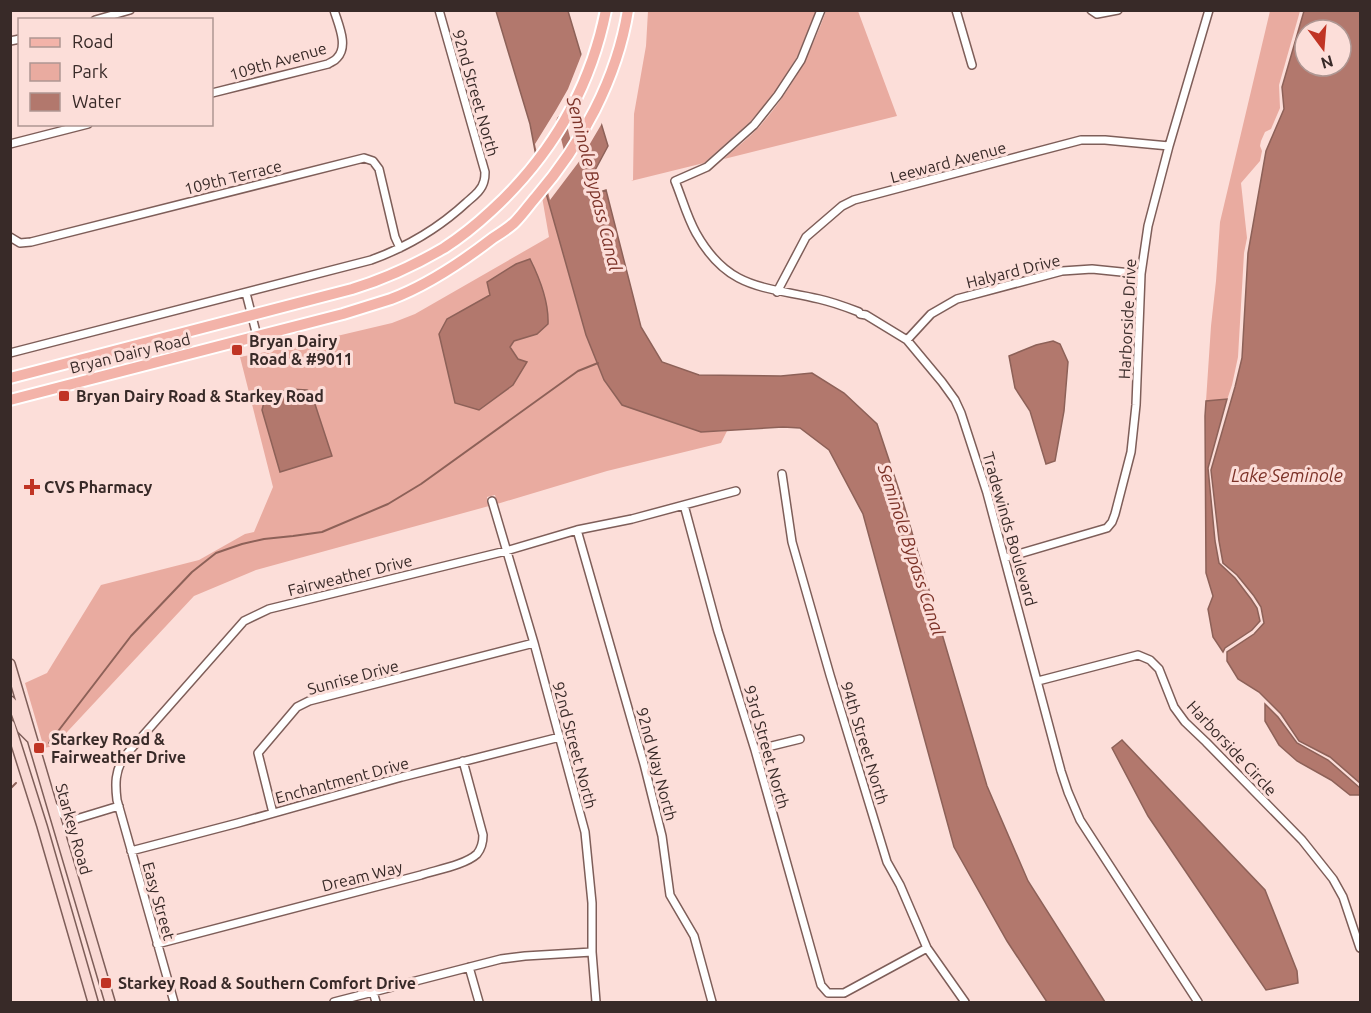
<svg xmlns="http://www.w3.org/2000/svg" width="1371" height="1013" viewBox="0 0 1371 1013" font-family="Ubuntu,sans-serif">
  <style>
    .green { fill: #e9aba0; fill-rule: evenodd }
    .water { fill: #b2786d; stroke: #8d6158; stroke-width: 1.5; fill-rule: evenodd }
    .pier { fill: #fcded9 }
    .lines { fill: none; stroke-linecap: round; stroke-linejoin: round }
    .stream { stroke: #8d6158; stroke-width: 2 }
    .canal { stroke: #b2786d; stroke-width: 9 }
    .street-casing { stroke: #7e5e59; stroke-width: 10 }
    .secondary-casing { stroke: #7e5e59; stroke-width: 12 }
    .primary-casing { stroke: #fff; stroke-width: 14 }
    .street { stroke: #fff; stroke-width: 7 }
    .secondary { stroke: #f9d9d4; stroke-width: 9 }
    .primary { stroke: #f3b3a9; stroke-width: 10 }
    .poi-dot { fill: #c03424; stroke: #fcded9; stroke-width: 2 }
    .labels { text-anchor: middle; stroke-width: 6; stroke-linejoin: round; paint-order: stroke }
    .street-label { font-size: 16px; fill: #382a28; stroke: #fcded9 }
    .poi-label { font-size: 16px; font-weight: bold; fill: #382a28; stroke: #fcded9; text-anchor: start }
    .water-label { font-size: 18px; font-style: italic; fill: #7c3228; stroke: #fcded9 }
  </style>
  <rect width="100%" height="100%" fill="#fcded9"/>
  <path class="green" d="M648,11H816L797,57L775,92L751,121L704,163L631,181L633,180L634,114L646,46Z
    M826,11H858L897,116L724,159C735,148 748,139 759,127C790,92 810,55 826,11Z
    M1270,11H1300L1279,85L1280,108L1271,129L1265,132L1261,141L1260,146L1262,151L1260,161L1241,183L1247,238L1244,253L1238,357L1232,385L1227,400L1206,401L1211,326L1216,281L1220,222Z
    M546,193L586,335L604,380L621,404L701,432L727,431L721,443L607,471L497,504L495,495L487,497L489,506L256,570L194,596L54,746L44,748L25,683L47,673L101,585L199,560L245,534L254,532L273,487L240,357L286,348L392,323L415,314L549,237L542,197ZM490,295L537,334L514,341L510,348L518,359L527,362L439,334L447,319Z"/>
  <path class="water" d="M496,11H568L585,68L536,156L530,124Z
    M1304,11H1360V783L1330,757L1299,741L1281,714L1259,692L1238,679L1227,661V652L1254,634L1264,623L1261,607L1254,596L1237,575L1223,563L1219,541L1211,470L1235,387L1242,358L1248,253L1266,151L1284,109L1282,87ZM1305,30H1341V66H1305Z
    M598,113L608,146L593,174L597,193L606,190L641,327L662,362L699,375L781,376L812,373L844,393L877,424L903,502L987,786L1028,881L1105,1002H1047L1007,941L954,847L863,514L829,450L800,428L783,427L701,432L622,405L604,380L586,335L546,193Z
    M530,259C540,279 549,301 548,324L537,334L514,341L510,347L518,359L527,362L513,385L479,410L455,403L439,334L447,319L490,295L487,282L516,264Z
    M1053,341L1060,344L1068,362L1064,411L1055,461L1046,464L1030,411L1015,388L1009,356L1036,345Z
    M289,389L307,390L311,392L332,456L280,472L262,410L265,398Z
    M1227,399L1208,468L1215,541L1219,563L1235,578L1251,599L1257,608L1260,621L1252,630L1225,648L1223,652L1213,637L1208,609L1213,596L1206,573L1205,416L1206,401Z
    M1265,704L1278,717L1297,743L1328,760L1360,788V795H1350L1331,780L1297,761L1279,745L1265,721Z
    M1122,740L1265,890L1297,971L1298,983L1266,990L1148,816L1112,748Z"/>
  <path class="pier" d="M583,51L588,68L538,158L535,144L556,110L568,89Z
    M600,110L603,120L601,125L581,159L550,200L547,188Z"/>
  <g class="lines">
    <path class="stream" d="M49,743L131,636L192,572L216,553L242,544L264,539L293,536L322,532L388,504L421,484L578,371L598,363
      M10,789L16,783"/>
    <path class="canal" d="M561,120L570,156"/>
    <defs>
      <path id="street" d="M821,10L801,60L778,95L754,125L707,167L675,181C682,198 687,217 696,233C728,290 763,286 819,299C833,302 846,307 859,312L860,314L866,315L907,340L942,382L955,400L961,413L987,493L1061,771L1068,792L1080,820L1198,1002
        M956,10L972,65
        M1091,10L1097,14L1118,10
        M95,20L130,10
        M10,41L20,39
        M212,93L328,64C331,62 335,61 337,58C349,46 338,24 334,10
        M10,144L88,124
        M10,237L20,243L31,242L364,158L373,161L379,169L395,237L400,248
        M777,292L806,237L842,206L854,200L1081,140H1105L1169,146
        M246,293L257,336
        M907,340L931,314L957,299L1062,271L1092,269L1141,274
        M10,353L371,260C407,247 439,228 467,202C474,196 482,190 484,181C485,178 485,175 485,172L439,10
        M782,474L792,542L830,675L887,862L900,885L927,948L965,1002
        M492,501L534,643L585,832L592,903V952L596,1002
        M684,505L718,631L755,750L821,985L828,993H844L927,948
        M577,530L644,764L662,836L670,895L694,936L712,1002
        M1005,558L1107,528L1112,522L1115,514L1131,452L1136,405L1141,274L1148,226L1169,146L1209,10
        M1038,681L1138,655L1150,660L1159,669L1174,707L1185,722L1206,742L1302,840L1333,879L1343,897L1360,948
        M755,750L800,739
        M53,806L64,816L73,820
        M273,813L258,753L297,707L309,701L534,643
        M61,838L65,828L73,820L119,806
        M131,851L238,823L402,777L560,737
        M157,944L421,875C436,870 465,865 477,854C481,849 483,841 483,835L463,761
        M469,967L479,1002
        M373,992L376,1002
        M174,1002L117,800C115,784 115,771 124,757L244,621L269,609L506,551L577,530L632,519L736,491
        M334,1002L501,959L525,956L592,952"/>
      <path id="secondary" d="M10,664L110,1002
        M10,701L13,704L22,729L31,738
        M10,725L42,826L93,1002"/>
      <path id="primary" d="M10,378L352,289C385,279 415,265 444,248C461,237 477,224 491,211C551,156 590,90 606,10
        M10,400L343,314C359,309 375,304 391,299C428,285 462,262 493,238C501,233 509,228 515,222C523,214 529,205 536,197C581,145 617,79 628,10"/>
    </defs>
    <use href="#street" class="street-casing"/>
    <use href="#secondary" class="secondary-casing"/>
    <use href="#primary" class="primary-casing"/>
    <use href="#street" class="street"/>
    <use href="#secondary" class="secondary"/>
    <use href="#primary" class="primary"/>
  </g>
  <g class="poi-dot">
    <rect x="231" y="344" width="12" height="12" rx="3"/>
    <rect x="58" y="390" width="12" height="12" rx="3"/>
    <path d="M29 478h6v6h6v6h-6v6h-6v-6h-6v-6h6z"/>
    <rect x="33" y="742" width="12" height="12" rx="3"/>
    <rect x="100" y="977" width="12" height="12" rx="3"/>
  </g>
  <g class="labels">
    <g class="street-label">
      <text transform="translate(278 61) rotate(-16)" y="6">109th Avenue</text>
      <text transform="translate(476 93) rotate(74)" y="6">92nd Street North</text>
      <text transform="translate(948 162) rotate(-15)" y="6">Leeward Avenue</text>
      <text transform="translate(233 177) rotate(-14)" y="6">109th Terrace</text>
      <text transform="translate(1013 271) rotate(-14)" y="6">Halyard Drive</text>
      <text transform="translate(1127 319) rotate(-87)" y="6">Harborside Drive</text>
      <text transform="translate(130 353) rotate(-14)" y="6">Bryan Dairy Road</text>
      <text transform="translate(1010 529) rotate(74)" y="6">Tradewinds Boulevard</text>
      <text transform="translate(350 575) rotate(-14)" y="6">Fairweather Drive</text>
      <text transform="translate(353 677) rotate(-15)" y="6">Sunrise Drive</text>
      <text transform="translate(865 743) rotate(73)" y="6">94th Street North</text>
      <text transform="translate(575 745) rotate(75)" y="6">92nd Street North</text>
      <text transform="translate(767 747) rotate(74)" y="6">93rd Street North</text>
      <text transform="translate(1232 748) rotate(47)" y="6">Harborside Circle</text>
      <text transform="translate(657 764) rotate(75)" y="6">92nd Way North</text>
      <text transform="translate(342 780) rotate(-15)" y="6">Enchantment Drive</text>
      <text transform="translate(74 829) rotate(74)" y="6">Starkey Road</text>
      <text transform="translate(362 876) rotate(-14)" y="6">Dream Way</text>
      <text transform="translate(159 901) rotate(74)" y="6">Easy Street</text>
    </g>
    <g class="poi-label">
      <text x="249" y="347">Bryan Dairy<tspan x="249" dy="18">Road &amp; #9011</tspan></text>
      <text x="76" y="402">Bryan Dairy Road &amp; Starkey Road</text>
      <text x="44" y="493">CVS Pharmacy</text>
      <text x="51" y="745">Starkey Road &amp;<tspan x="51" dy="18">Fairweather Drive</tspan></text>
      <text x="118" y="989">Starkey Road &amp; Southern Comfort Drive</text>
    </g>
    <g class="water-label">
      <text transform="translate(594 184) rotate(76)" y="6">Seminole Bypass Canal</text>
      <text x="1287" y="482">Lake Seminole</text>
      <text transform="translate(911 550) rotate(72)" y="6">Seminole Bypass Canal</text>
    </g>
  </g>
  <rect width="1371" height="1013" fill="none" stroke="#382a28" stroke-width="24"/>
  <rect x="18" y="18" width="195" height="108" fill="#fcded9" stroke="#ae9692" stroke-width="1.5"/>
  <rect x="30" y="38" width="30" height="9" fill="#f3b3a9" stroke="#ae9692" stroke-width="1.5"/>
  <text x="72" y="48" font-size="18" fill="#382a28">Road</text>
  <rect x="30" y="63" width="30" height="18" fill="#e9aba0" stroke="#ae9692" stroke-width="1.5"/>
  <text x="72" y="78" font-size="18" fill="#382a28">Park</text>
  <rect x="30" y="93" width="30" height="18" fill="#b2786d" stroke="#ae9692" stroke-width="1.5"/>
  <text x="72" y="108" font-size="18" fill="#382a28">Water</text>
  <g transform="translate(1323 48) rotate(164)"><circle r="28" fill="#fcded9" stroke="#ae9692" stroke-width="1.5"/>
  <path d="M0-4.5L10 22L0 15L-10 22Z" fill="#c03424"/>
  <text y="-9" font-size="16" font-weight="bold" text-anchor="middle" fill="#382a28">N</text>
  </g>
</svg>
